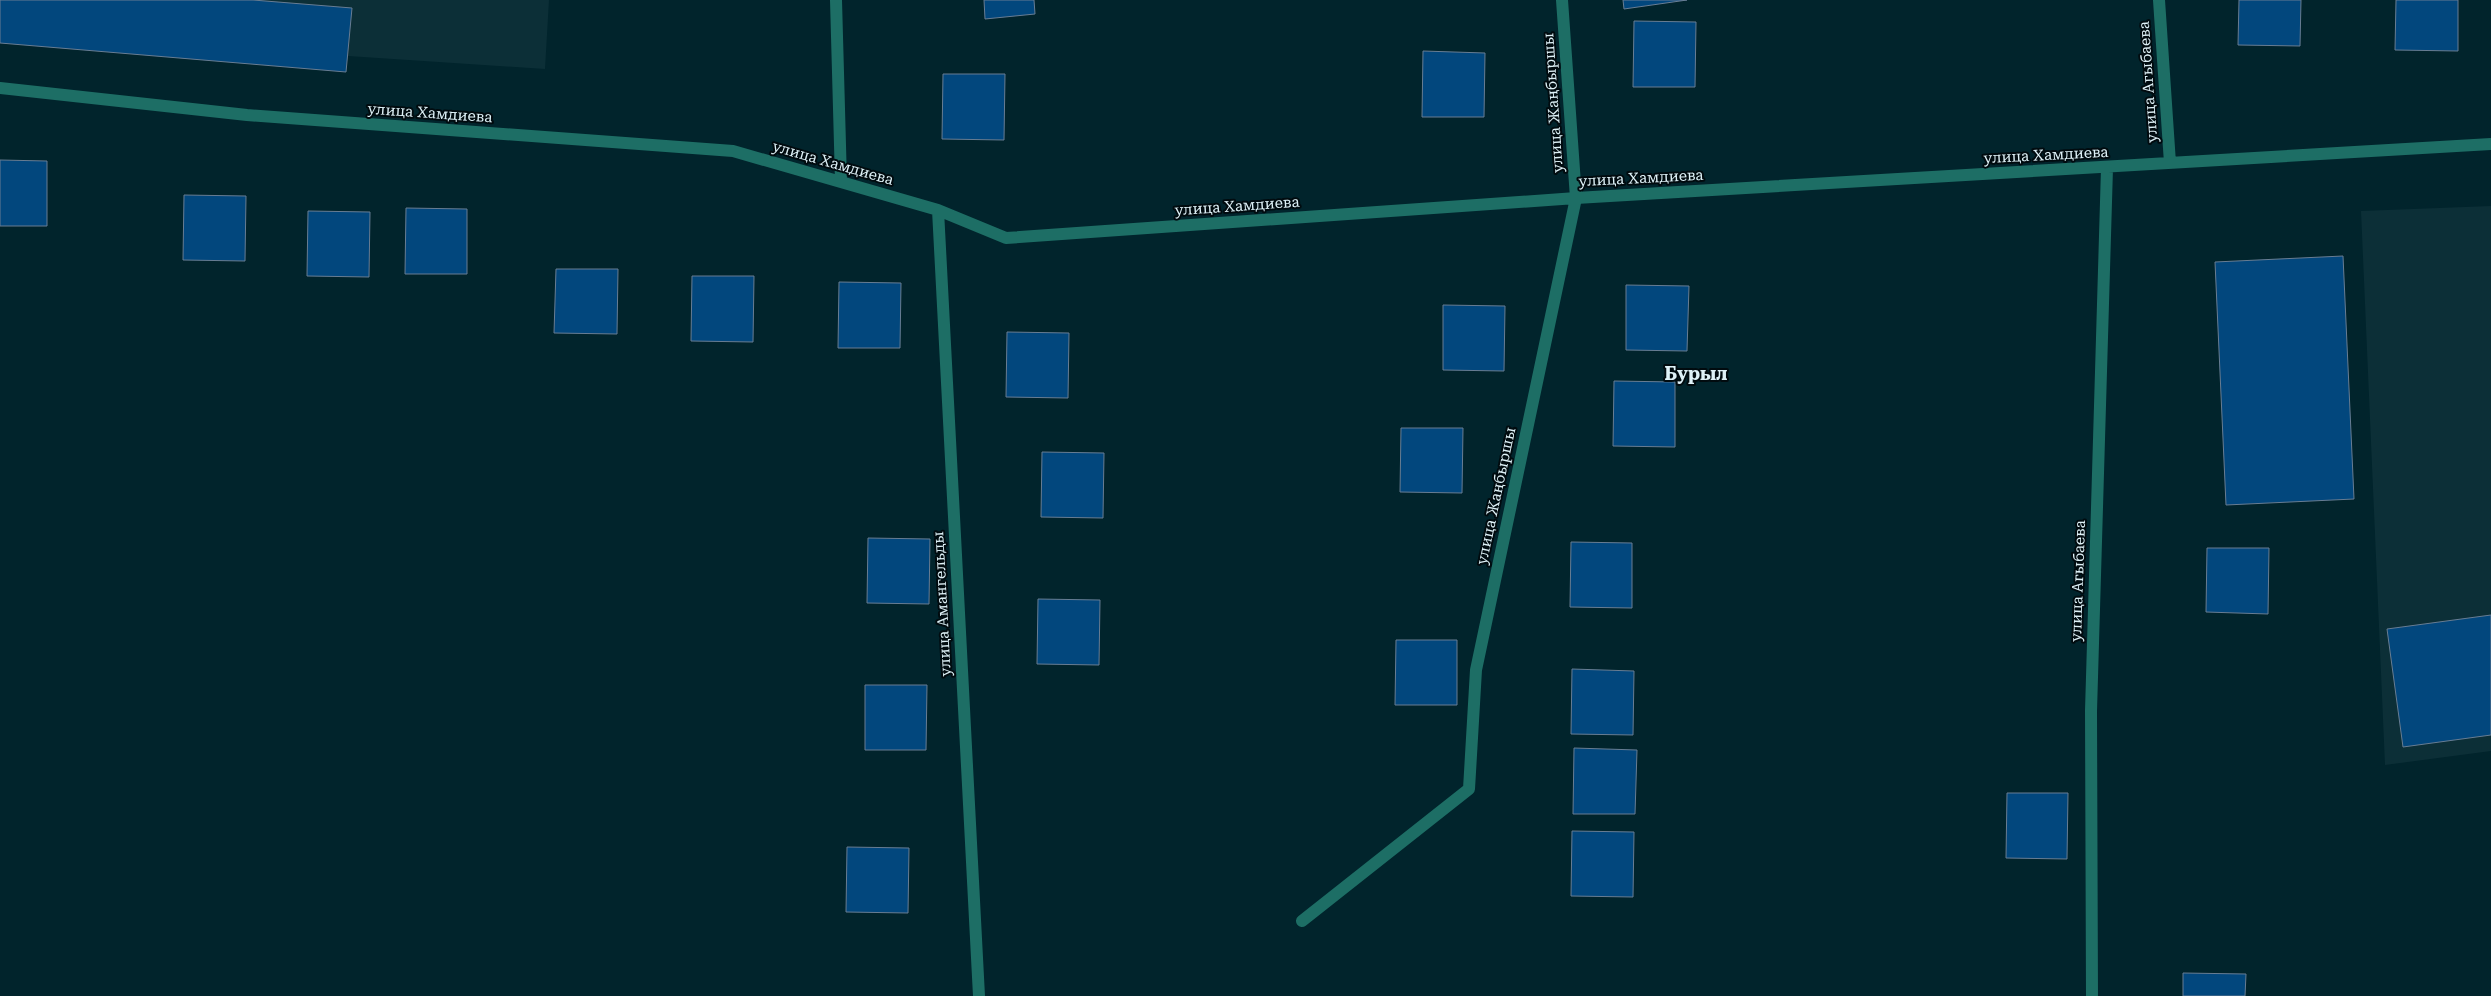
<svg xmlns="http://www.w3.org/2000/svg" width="2491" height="996" viewBox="0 0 2491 996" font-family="'Roboto Serif',serif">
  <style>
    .built { fill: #0c2f37 }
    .building { fill: #02477d; stroke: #687d93 }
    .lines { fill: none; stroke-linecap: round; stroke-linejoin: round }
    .street { stroke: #1d6e65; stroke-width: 12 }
    .labels { text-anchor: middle; stroke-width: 4; stroke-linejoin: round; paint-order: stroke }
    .street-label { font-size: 15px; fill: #def1f7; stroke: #010b0f }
    .quarter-label { font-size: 18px; font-weight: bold; fill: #def1f7; stroke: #010b0f }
  </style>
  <rect width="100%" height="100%" fill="#01242c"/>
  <path class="built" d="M0,0H549L545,69L0,33Z
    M2491,206V751L2385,765L2361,211Z"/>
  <path class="building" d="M0,0H253L352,8L346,72L0,43Z
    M984,0H1034L1035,14L985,19Z
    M1623,0H1687L1624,9Z
    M2239,0H2301L2300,46L2238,45Z
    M2396,0H2458V51L2395,50Z
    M1634,21L1696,22L1695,87H1633Z
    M1423,51L1485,53L1484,117H1422Z
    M943,74H1005L1004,140L942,139Z
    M0,160L47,161V226H0Z
    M184,195L246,196L245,261L183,260Z
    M406,208L467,209V274H405Z
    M308,211L370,212L369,277L307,276Z
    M2343,256L2354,499L2226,505L2215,262Z
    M556,269H618L617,334L554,333Z
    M692,276H754L753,342L691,341Z
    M839,282L901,283L900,348H838Z
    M1626,285L1689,286L1687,351L1626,350Z
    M1443,305L1505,306L1504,371L1443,370Z
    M1007,332L1069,333L1068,398L1006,397Z
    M1614,381L1675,382V447L1613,446Z
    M1401,428H1463L1462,493L1400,492Z
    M1042,452L1104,453L1103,518L1041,517Z
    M868,538L930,539L929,604L867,603Z
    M1571,542L1632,543V608L1570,607Z
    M2207,548H2269L2268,614L2206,612Z
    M1038,599L1100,600L1099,665L1037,664Z
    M2491,615V735L2403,747L2387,629Z
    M1396,640H1457V705H1395Z
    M1572,669L1634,671L1633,735L1571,734Z
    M865,685H927L926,750H865Z
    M1574,748L1637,750L1635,814H1573Z
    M2007,793H2068L2067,859L2006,858Z
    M1572,831L1634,832L1633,897L1571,896Z
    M847,847L909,848L908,913L846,912Z
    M2183,973L2246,974L2245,996H2183Z"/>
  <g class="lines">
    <path class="street" d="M836,0L841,181
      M2159,0L2170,163
      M0,88L247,115L733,151L938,210L1006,238L1576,198L2491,144
      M938,210L979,996
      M1302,921L1469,789L1476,670L1576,198L1562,0
      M2092,996L2091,711L2107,168"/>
  </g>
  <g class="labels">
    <g class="street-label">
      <text transform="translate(2148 82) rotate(-94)" y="5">улица Агыбаева</text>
      <text transform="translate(1553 103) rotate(-94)" y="5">улица Жаңбыршы</text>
      <text transform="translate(430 113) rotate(4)" y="5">улица Хамдиева</text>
      <text transform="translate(2046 155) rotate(-3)" y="5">улица Хамдиева</text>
      <text transform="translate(833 163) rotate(16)" y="5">улица Хамдиева</text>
      <text transform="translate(1641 178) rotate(-3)" y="5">улица Хамдиева</text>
      <text transform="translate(1237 206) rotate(-4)" y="5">улица Хамдиева</text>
      <text transform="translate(1496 496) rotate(-78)" y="5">улица Жаңбыршы</text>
      <text transform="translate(2078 581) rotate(-88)" y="5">улица Агыбаева</text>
      <text transform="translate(942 604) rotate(-93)" y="5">улица Амангельды</text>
    </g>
    <g class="quarter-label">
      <text x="1696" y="380">Бурыл</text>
    </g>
  </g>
</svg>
